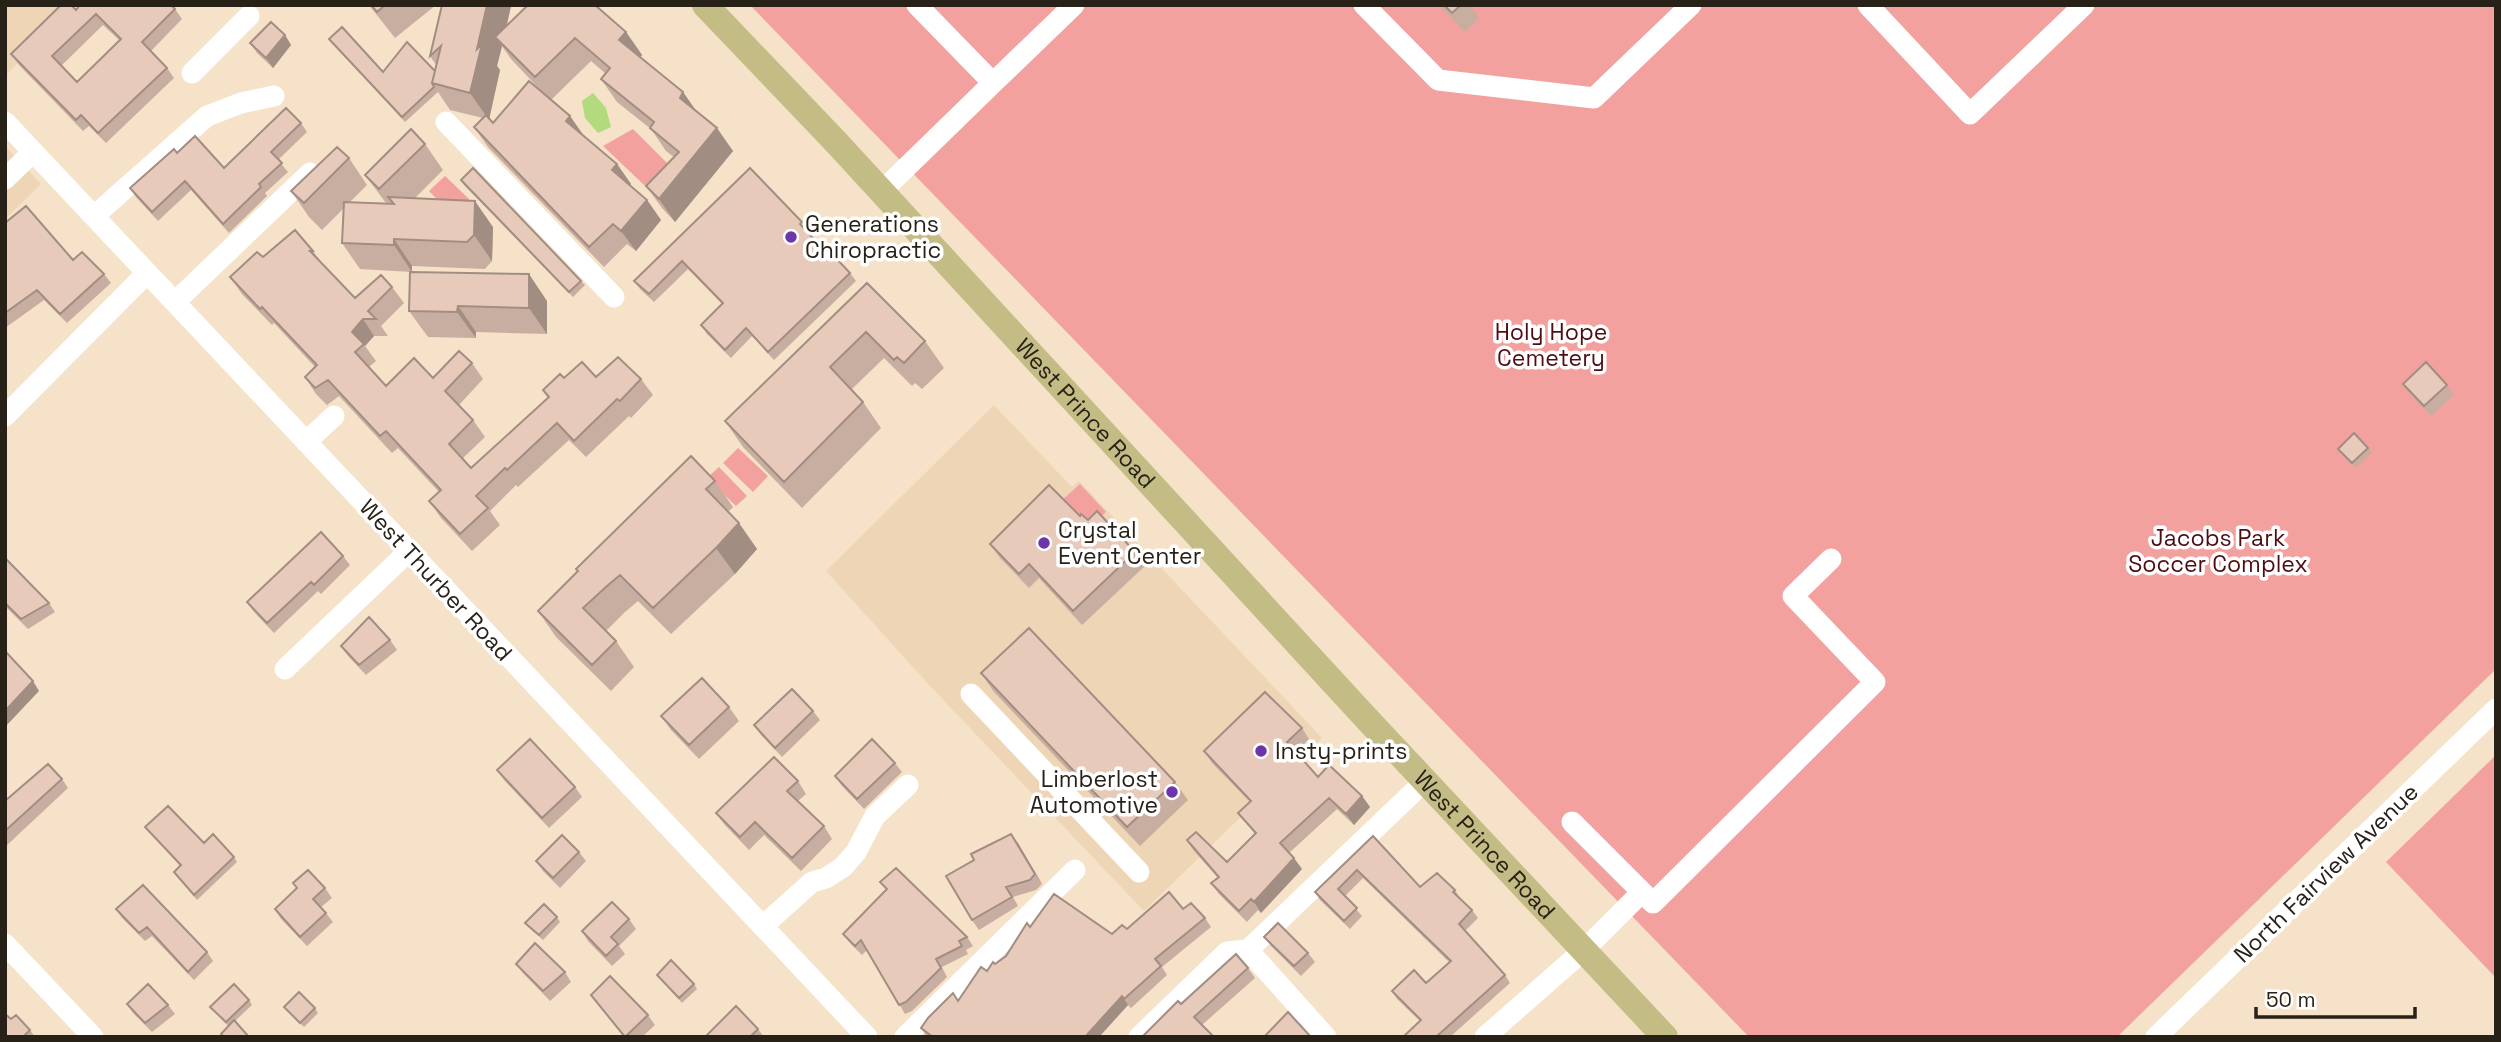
<svg xmlns="http://www.w3.org/2000/svg" width="2501" height="1042" viewBox="0 0 2501 1042" font-family="'Space Grotesk',sans-serif">
  <style>
    .built { fill: #edd5b5 }
    .green { fill: #f3a19e }
    .water { fill: #b2db7e }
    .lines { fill: none; stroke-linecap: round; stroke-linejoin: round }
    .minor { stroke: #fff; stroke-width: 21 }
    .major { stroke: #c4bc85; stroke-width: 26 }
    .wall { fill: #c8aea1; fill-rule: evenodd }
    .shaded-wall { fill: #a28d83 }
    .building { fill: #e8cabb; stroke: #a28d83; stroke-width: 2; fill-rule: evenodd }
    .poi-dot { fill: #6e35ab; stroke: #fff; stroke-width: 2.5 }
    .labels { text-anchor: middle; stroke-width: 7; stroke-linejoin: round; paint-order: stroke }
    .poi-label { font-size: 23px; fill: #282117; stroke: #fff; text-anchor: start }
    .park-label { font-size: 23px; fill: #4e0d12; stroke: #fff }
    .street-label { font-size: 23px; fill: #282117; stroke: #fff }
  </style>
  <rect width="100%" height="100%" fill="#f5e2c8"/>
  <path class="built" d="M5,5H75L5,76Z
    M5,146L41,184L5,219Z
    M994,405L1072,487L1079,481L1322,738L1144,911L931,687L826,571Z"/>
  <path class="green" d="M750,5H2496V669L2117,1037H1749Z
    M633,129L680,176L660,200L603,146Z
    M445,176L469,199L468,214L450,213L429,191Z
    M738,448L768,476L753,492L723,463Z
    M719,467L747,496L736,506L707,478Z
    M1080,484L1106,512L1089,528L1062,500Z
    M2496,755V978L2386,862Z"/>
  <path class="water" d="M593,93L606,108L611,127L598,133L585,118L582,101Z"/>
  <g class="lines">
    <path class="minor" d="M917,5L993,83L1074,5
      M1364,5L1438,80L1594,98L1691,5
      M1868,5L1970,114L2084,5
      M192,73L249,16
      M5,122L867,1037
      M446,122L614,297
      M5,179L33,152
      M881,192L993,83
      M94,216L207,116L241,103L274,96
      M175,302L310,173
      M5,416L147,273
      M306,442L334,416
      M285,669L409,551
      M971,694L1139,872
      M1572,822L1653,903L1875,682L1793,596L1831,559
      M763,926L812,882L826,878L843,867L856,852L875,816L908,785
      M5,944L93,1037
      M1248,950L1425,781
      M905,1037L1075,870
      M1139,1037L1227,952L1248,950L1326,1037
      M1485,1037L1584,950L1642,892
      M2156,1037L2496,709"/>
    <path class="major" id="s1" d="M705,5L835,141L1367,719L1665,1037"/>
  </g>
  <path class="wall" d="M369,5H436L395,38Z
    M442,5L511,6L507,26L598,6L597,7L626,32L642,55L640,57L683,92L696,111L733,151L675,222L662,208L646,186L674,157L666,151L651,129L617,102L601,79L606,74L591,61L551,100L570,116L584,137L617,164L631,184L630,185L647,200L661,220L636,251L627,244L604,267L488,147L474,127L483,118L450,110L438,92L405,122L329,39L383,72L435,71L436,65L430,56ZM502,46L511,59L547,97L493,123L489,118L500,70L497,66Z
    M1439,5H1470L1479,18L1465,32Z
    M175,9L182,19L151,51L167,68L174,78L106,143L89,126L83,131L19,65L11,54L76,10ZM103,25L119,40L77,82L61,66Z
    M285,35L291,45L273,68L257,53L250,43Z
    M301,123L307,132L278,160L288,172L265,193L267,196L229,233L191,190L158,221L136,197L130,188L177,153L224,168Z
    M425,144L443,170L414,199L493,227L492,261L485,269L412,266V272L360,269L342,243L344,208L322,230L309,217L291,191L349,158L367,185L350,202L386,203L365,175Z
    M750,168L807,230L806,231L831,258L850,273L856,281L774,360L752,336L731,358L707,334L701,325L722,304L688,269L654,302L640,289L634,281Z
    M461,180L581,281L585,285L573,297L464,185Z
    M5,223L73,260L104,274L111,283L67,323L44,300L5,328Z
    M313,251L320,261L355,298L392,287L404,303L381,326L388,336H374L365,346L376,361L369,367L386,386L433,378L472,363L483,379L459,405L473,420L485,437L462,459L471,468L548,398L543,390L564,378L596,377L641,379L653,395L631,418L629,416L586,457L569,440L518,487L516,485L490,511L500,525L472,551L441,518L429,501L439,492L398,448L392,453L339,396L327,405L316,394L305,377L315,367L274,323L272,325L242,294L230,277L263,257Z
    M410,272L547,301V334L476,332V338L428,337L409,311Z
    M867,283L925,341L944,368L922,389L915,383L912,386L884,358L851,390L863,402L881,428L802,508L743,447L725,421Z
    M2403,384L2447,385L2454,395L2431,416L2410,394Z
    M2368,448L2372,452L2356,468L2338,449Z
    M715,481L733,507L728,512L757,549L735,574L671,634L638,601L625,612L606,631L616,641L634,667L611,691L556,637L538,611Z
    M1080,516L1135,552L1145,566L1082,625L1039,578L1029,588L1000,558L990,544Z
    M343,556L350,565L321,594L318,591L274,633L254,612L247,602Z
    M5,561L49,603L55,612L28,629L5,606Z
    M390,640L397,650L366,675L348,656L341,646Z
    M981,673L1175,782L1188,800L1140,846L994,692Z
    M729,707L739,721L699,759L671,730L661,716Z
    M813,711L820,720L782,757L761,735L754,725Z
    M1302,728L1309,739L1296,752L1318,777L1362,796L1370,807L1354,825L1337,809L1289,853L1302,869L1261,913L1258,910L1247,922L1219,894L1211,883L1218,878L1194,851L1187,840L1227,862L1255,834L1238,813L1250,802L1212,763L1204,751Z
    M895,763L902,772L864,809L842,786L835,776Z
    M497,770L575,787L582,797L549,828L504,780Z
    M62,779L68,788L5,847V801Z
    M798,781L806,794L798,801L824,826L832,839L801,871L764,835L749,850L725,825L716,813Z
    M145,827L204,843L234,857L237,862L197,900L174,872L180,866Z
    M1011,834L1042,884L1036,890L1013,897L1018,906L979,930L972,920L974,860Z
    M1373,836L1420,887L1455,890L1460,898L1472,910L1478,918L1465,931L1505,975L1510,983L1450,1037H1403L1420,1021L1397,999L1392,991L1426,983L1449,962L1363,878L1345,896L1362,916L1350,929L1320,900L1315,892Z
    M579,852L586,861L560,888L543,871L536,861Z
    M880,882L967,937L973,946L966,950L968,954L942,967L947,977L912,1011L905,1014L867,950L862,955L850,943L843,934L886,890Z
    M293,883L325,888L332,898L321,907L333,922L307,946L281,919L275,909L297,889Z
    M116,909L207,952L213,961L194,980L152,936L145,941L122,918Z
    M1183,909L1205,918L1211,927L1162,967L1167,975L1131,1008L1128,1005L1099,1037H927L921,1028L958,1000L987,971L1006,956L1030,927L1112,934Z
    M557,917L560,922L543,940L528,927L525,923Z
    M629,919L636,929L619,946L625,954L612,966L588,941L582,931Z
    M1264,937L1308,953L1315,962L1301,976L1271,946Z
    M516,964L565,972L571,982L550,1001L523,973Z
    M1248,968L1255,978L1202,1025L1181,1004Z
    M657,975L694,984L697,989L682,1003Z
    M591,995L648,1015L655,1025L642,1037H624Z
    M249,1000L252,1005L235,1021L249,1037H223L221,1034L228,1026L210,1007Z
    M127,1004L168,1005L175,1014L152,1032L133,1013Z
    M284,1007L315,1008L318,1013L304,1027Z
    M11,1019L30,1030L35,1037H5Z
    M758,1029L764,1037H705Z"/>
  <path class="shaded-wall" d="M487,5H511V6L502,44L495,37L502,46L497,66L500,70L489,120L470,93L477,49Z
    M626,32L642,55L635,63L619,40Z
    M285,35L291,45L273,68L266,58Z
    M683,92L699,115L680,98Z
    M570,116L584,136L580,142L566,121Z
    M717,128L733,151L675,222L659,199Z
    M617,164L631,184L626,190L612,170Z
    M647,200L661,220L636,251L621,231Z
    M475,201L493,227L492,261L474,235Z
    M394,239L412,266V272L394,245Z
    M529,274L547,301V334L529,308Z
    M458,306L476,332V338L457,312Z
    M363,319L374,336L365,346L352,332Z
    M739,523L757,549L735,574L716,548Z
    M33,681L39,691L5,727V711Z
    M1362,796L1370,807L1354,825L1346,814Z
    M1011,834L1018,843L1042,884L1035,874Z
    M1294,858L1302,869L1261,913L1254,902Z
    M1122,996L1128,1005L1099,1037H1085Z"/>
  <path class="building" d="M61,5H71L76,10L80,5H171L175,9L142,42L167,68L98,133L81,115L76,120L11,54ZM96,14L121,39L77,82L52,56Z
    M371,5H385L377,12Z
    M442,5H487L477,49L482,44L470,93L432,83L441,46L430,56Z
    M528,5H595L626,32L619,40L683,92L680,98L717,128L659,199L646,186L679,152L650,128L654,122L601,79L610,68L575,38L535,77L495,37Z
    M1444,5H1461L1452,13Z
    M271,22L285,35L266,58L250,43Z
    M342,27L383,72L407,42L435,71L432,83L434,87L402,117L329,39Z
    M529,81L570,116L566,121L617,164L612,170L647,200L621,231L613,224L589,247L474,127L486,115L493,123Z
    M286,108L301,123L271,152L282,163L259,184L261,187L223,224L185,181L152,212L130,188L174,149L177,153L195,136L224,168Z
    M411,129L425,144L379,189L365,175Z
    M337,147L349,158L304,203L291,191Z
    M473,168L581,281L569,292L461,180Z
    M750,168L802,222L800,224L831,258L834,256L850,273L768,352L746,328L725,350L701,325L723,303L682,261L649,294L634,281Z
    M388,197L475,201L474,235L467,242L394,239V245L342,243L344,202L394,204Z
    M26,206L73,260L82,252L104,274L60,314L37,290L5,313V223Z
    M295,230L313,251H310L355,298L381,275L392,287L368,311L376,319H363L352,332L364,344L355,352L386,386L414,358L433,378L459,351L472,363L445,391L473,420L449,444L471,468L549,397L543,390L560,374L564,378L582,362L596,377L618,357L641,379L620,401L617,399L574,441L557,423L507,470L505,468L476,496L488,508L460,534L429,501L441,490L386,431L380,436L328,380L315,388L305,377L317,365L262,307L260,309L230,277L257,252L263,257Z
    M410,272L529,274V308L458,306L457,312L409,311Z
    M867,283L925,341L904,363L897,357L894,360L866,332L830,367L863,402L784,482L725,421Z
    M2426,362L2447,385L2424,406L2403,384Z
    M2354,433L2368,448L2352,463L2338,449Z
    M691,456L715,481L706,489L739,523L716,548L653,608L620,575L607,586L583,608L616,641L592,665L538,611L578,571L576,569Z
    M1049,485L1080,516L1081,514L1088,520L1097,511L1135,552L1073,611L1029,564L1019,574L990,544Z
    M321,532L343,556L314,585L311,582L267,623L247,602Z
    M7,560L49,603L21,619L5,603V561Z
    M369,617L390,640L359,665L341,646Z
    M1029,628L1175,782L1127,827L981,673Z
    M5,651L33,681L5,711Z
    M702,678L729,707L689,745L661,716Z
    M792,689L813,711L775,748L754,725Z
    M1265,692L1302,728L1287,742L1318,777L1329,765L1362,796L1346,814L1329,798L1280,843L1294,858L1254,902L1251,899L1239,911L1211,883L1219,877L1187,840L1196,832L1227,862L1256,833L1238,813L1251,801L1204,751Z
    M530,739L575,787L542,818L497,770Z
    M872,739L895,763L857,799L835,776Z
    M774,757L798,781L787,791L824,826L792,858L755,822L740,837L716,813Z
    M48,764L62,779L5,831V801Z
    M168,806L204,843L213,834L234,857L194,895L174,872L181,865L145,827Z
    M1011,834L1035,874L1030,880L1006,887L1012,897L972,920L946,876L974,860L971,854Z
    M562,835L579,852L553,878L536,861Z
    M1373,836L1420,887L1437,873L1455,890L1453,892L1472,910L1459,924L1505,975L1436,1037H1403L1421,1020L1392,991L1414,970L1426,983L1451,961L1357,870L1338,889L1357,908L1344,921L1315,892Z
    M896,868L967,937L959,941L962,946L936,959L941,968L906,1002L899,1005L861,940L855,946L843,934L887,889L880,882Z
    M308,870L325,888L313,899L326,913L300,937L275,909L297,888L293,883Z
    M143,885L207,952L188,972L147,927L139,933L116,909Z
    M1169,892L1183,909L1191,903L1205,918L1155,959L1161,966L1124,999L1122,996L1085,1037H933L921,1028L928,1018L953,993L958,1001L981,967L987,971L993,962L995,964L1006,956L1027,923L1030,927L1054,894L1112,934L1122,925L1127,929Z
    M612,902L629,919L611,937L618,944L606,956L582,931Z
    M544,904L557,917L539,935L525,923Z
    M1278,923L1308,953L1294,966L1264,937Z
    M535,943L565,972L543,991L516,964Z
    M1236,954L1248,968L1194,1017L1214,1037H1142L1178,1001L1181,1004Z
    M671,960L694,984L679,998L657,975Z
    M610,976L648,1015L625,1037L591,995Z
    M148,984L168,1005L145,1023L127,1004Z
    M234,984L249,1000L226,1022L210,1007Z
    M299,992L315,1008L300,1023L284,1007Z
    M736,1006L758,1029L750,1037H705Z
    M1288,1012L1311,1037H1264Z
    M5,1014L11,1019L16,1015L30,1030L23,1037H5Z
    M234,1020L249,1037H224L221,1034Z"/>
  <g class="poi-dot">
    <circle cx="791" cy="237" r="7"/>
    <circle cx="1044" cy="543" r="7"/>
    <circle cx="1261" cy="751" r="7"/>
    <circle cx="1172" cy="792" r="7"/>
  </g>
  <g class="labels">
    <g class="poi-label">
      <text x="805" y="232">Generations<tspan x="805" dy="26">Chiropractic</tspan></text>
      <text x="1058" y="538">Crystal<tspan x="1058" dy="26">Event Center</tspan></text>
      <text x="1275" y="759">Insty-prints</text>
      <text x="1158" y="787" text-anchor="end">Limberlost<tspan x="1158" dy="26">Automotive</tspan></text>
    </g>
    <g class="park-label">
      <text x="1551" y="340">Holy Hope<tspan x="1551" dy="26">Cemetery</tspan></text>
      <text x="2218" y="546">Jacobs Park<tspan x="2218" dy="26">Soccer Complex</tspan></text>
    </g>
    <g class="street-label">
      <text dy="8" stroke="none"><textPath href="#s1" startOffset="558">West Prince Road</textPath></text>
      <text transform="translate(436 580) rotate(47)" y="8">West Thurber Road</text>
      <text dy="8" stroke="none"><textPath href="#s1" startOffset="1146">West Prince Road</textPath></text>
      <text transform="translate(2326 873) rotate(-44)" y="8">North Fairview Avenue</text>
    </g>
  </g>
  <rect width="2501" height="1042" fill="none" stroke="#282117" stroke-width="14"/>
  <path d="M2256 1007v10h159v-10" fill="none" stroke="#282117" stroke-width="3.5"/>
  <text x="2266" y="1007" font-size="21" fill="#282117" stroke="#ffffff" stroke-width="5" paint-order="stroke">50 m</text>
</svg>
